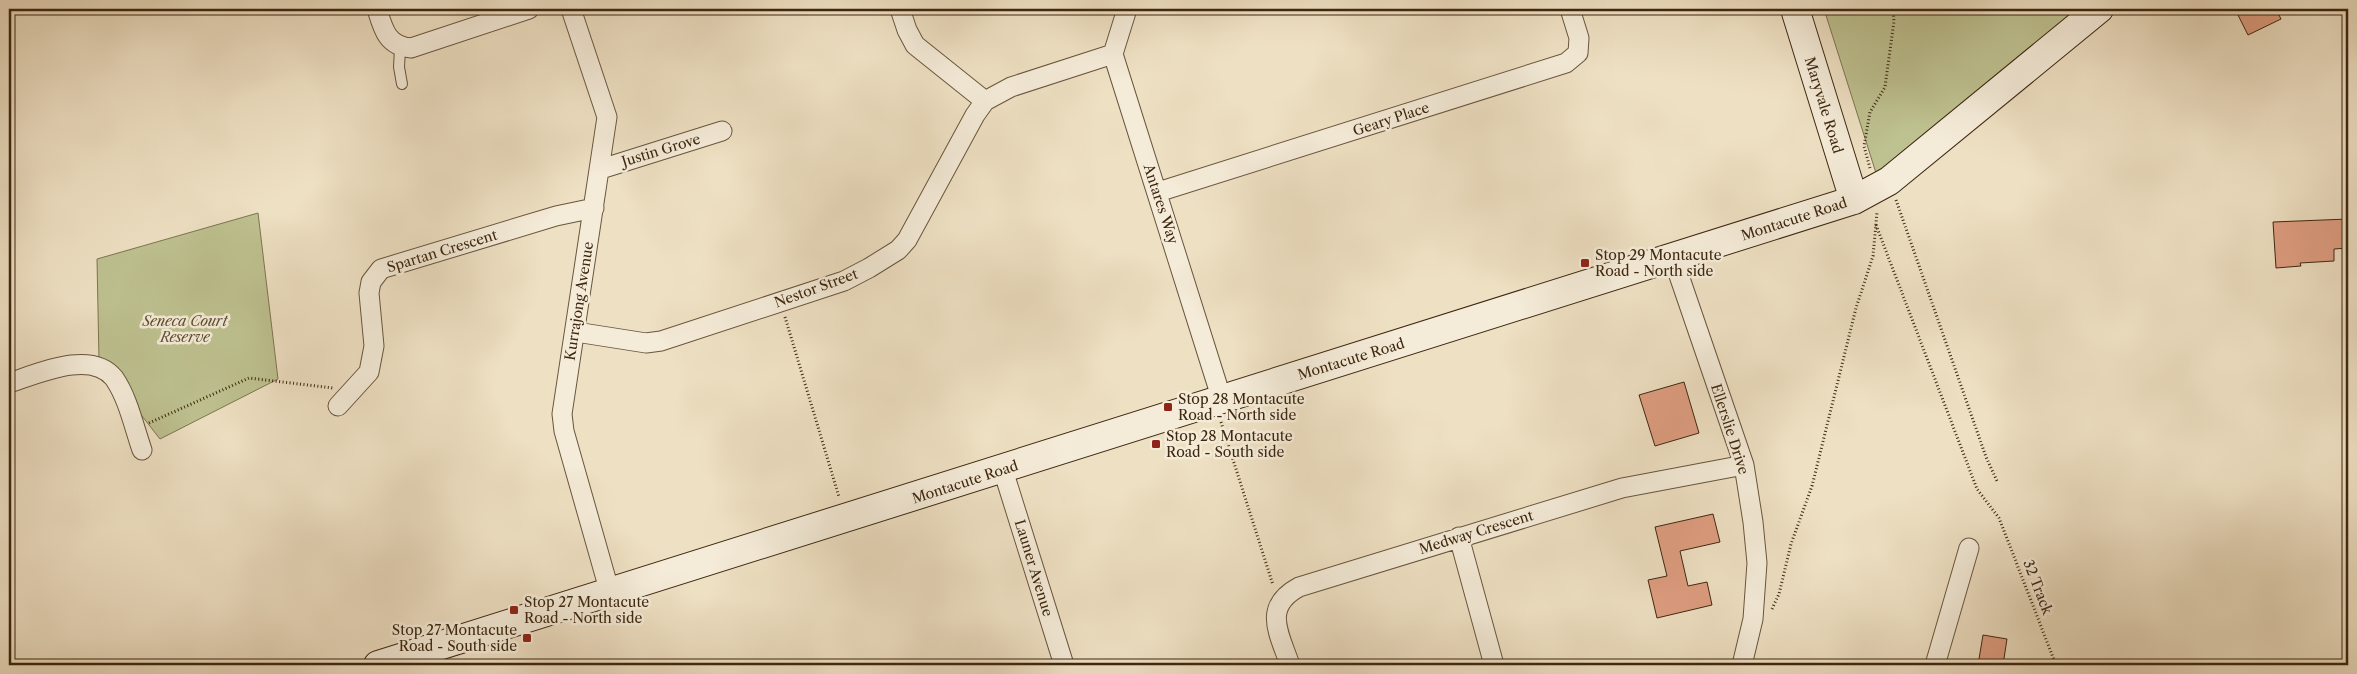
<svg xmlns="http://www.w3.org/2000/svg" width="2357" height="674" viewBox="0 0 2357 674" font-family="'Libre Caslon Text',serif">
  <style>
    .green { fill: #bec190; stroke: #7e7450 }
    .building { fill: #df9e81; stroke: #3d2710 }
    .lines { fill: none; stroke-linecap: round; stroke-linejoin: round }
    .service-casing { stroke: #69553d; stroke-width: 12 }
    .minor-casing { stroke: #69553d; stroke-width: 21 }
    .secondary-casing { stroke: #3d2710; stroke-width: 30 }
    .path { stroke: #3d2710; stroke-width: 3; stroke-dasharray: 1 2.5; stroke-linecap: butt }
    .service { stroke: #f4ebd8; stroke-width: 10 }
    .minor { stroke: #f4ebd8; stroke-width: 19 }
    .secondary { stroke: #f4ebd8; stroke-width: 28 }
    .poi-dot { fill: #8f2418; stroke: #f4ebd8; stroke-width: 2 }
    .labels { text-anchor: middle; stroke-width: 5; stroke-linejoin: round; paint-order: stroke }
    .street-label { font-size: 14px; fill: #3d2710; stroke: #f4ebd8 }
    .poi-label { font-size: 14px; fill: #3d2710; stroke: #f4ebd8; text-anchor: start }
    .park-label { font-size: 14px; font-style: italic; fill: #5d4e30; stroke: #f4ebd8 }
  </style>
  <rect width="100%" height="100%" fill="#eee0c3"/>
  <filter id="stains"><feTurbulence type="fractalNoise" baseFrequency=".004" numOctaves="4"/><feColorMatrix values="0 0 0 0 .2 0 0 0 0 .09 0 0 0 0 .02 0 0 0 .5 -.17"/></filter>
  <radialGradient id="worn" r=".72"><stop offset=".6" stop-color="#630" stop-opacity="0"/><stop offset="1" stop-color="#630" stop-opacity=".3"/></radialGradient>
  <path class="green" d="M1824,9H2082L1876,173Z
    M258,213L278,379L160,439L99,361L97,259Z"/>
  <path class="building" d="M2235,9H2276L2281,19L2248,35Z
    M2348,219V248L2334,249V261L2300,263L2301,266L2276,268L2273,222Z
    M1684,382L1699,433L1655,446L1639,395Z
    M1713,514L1720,542L1680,551L1688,586L1707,582L1712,605L1657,618L1648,580L1667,576L1655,527Z
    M1983,635L2007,639L2003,665H1978Z"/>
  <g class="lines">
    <defs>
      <path id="service" d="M400,48L399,67L402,84"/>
      <path id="minor" d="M377,9C383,29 387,46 411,48L529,9
        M571,9L607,117L562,414L564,431L610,593
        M900,9L907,30L915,45L985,101
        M1127,9L1113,54L1222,400
        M601,169L722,131
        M1158,192L1566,63L1578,53L1579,38L1570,9
        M1673,258L1744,465L1753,522L1757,563L1753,619L1742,665
        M576,332L646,343L661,341L844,281L869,268L898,250L907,240L975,115L985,101L1011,87L1113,54
        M9,383C37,374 91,349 114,378C128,398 134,427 142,450
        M338,406L369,372L374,346L369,293L371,282L381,269L556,216L594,208
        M1003,470L1064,665
        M1459,537L1494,665
        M1290,665C1279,633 1262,607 1299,587L1622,488L1744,465
        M1935,665L1969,548"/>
      <path id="secondary" d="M1795,9L1854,200
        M378,665L1854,200L1889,181L2099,9"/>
    </defs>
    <use href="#service" class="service-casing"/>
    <use href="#minor" class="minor-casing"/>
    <use href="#secondary" class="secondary-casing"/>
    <path class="path" d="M1870,168L1864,146L1870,112L1885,87L1894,21L1893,9
      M1896,200L1986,457L1997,481
      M1876,225L1977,489L1999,518L2056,665
      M785,317L839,497
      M1221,422L1273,585
      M149,423L249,378L333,388
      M1772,609L1779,594L1791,544L1812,486L1856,308L1873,256L1877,212"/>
    <use href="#service" class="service"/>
    <use href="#minor" class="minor"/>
    <use href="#secondary" class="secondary"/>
  </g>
  <g class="poi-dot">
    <rect x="1580" y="258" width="10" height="10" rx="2.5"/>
    <rect x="1163" y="402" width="10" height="10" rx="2.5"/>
    <rect x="1151" y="439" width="10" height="10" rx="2.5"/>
    <rect x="509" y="605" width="10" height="10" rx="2.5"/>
    <rect x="522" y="633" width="10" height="10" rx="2.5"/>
  </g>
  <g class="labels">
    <g class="street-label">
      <text transform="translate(1824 105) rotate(73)" y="5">Maryvale Road</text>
      <text transform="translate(1391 119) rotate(-18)" y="5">Geary Place</text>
      <text transform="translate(661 150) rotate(-17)" y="5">Justin Grove</text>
      <text transform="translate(1161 204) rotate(72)" y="5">Antares Way</text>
      <text transform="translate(1794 219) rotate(-18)" y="5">Montacute Road</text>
      <text transform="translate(442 251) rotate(-17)" y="5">Spartan Crescent</text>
      <text transform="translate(816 288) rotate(-20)" y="5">Nestor Street</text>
      <text transform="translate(579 301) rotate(-81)" y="5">Kurrajong Avenue</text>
      <text transform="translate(1351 359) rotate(-17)" y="5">Montacute Road</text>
      <text transform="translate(1730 429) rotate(72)" y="5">Ellerslie Drive</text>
      <text transform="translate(965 482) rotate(-18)" y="5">Montacute Road</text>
      <text transform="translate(1476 532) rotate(-17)" y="5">Medway Crescent</text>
      <text transform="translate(1034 568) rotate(73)" y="5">Launer Avenue</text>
      <text transform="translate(2038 587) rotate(69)" y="5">32 Track</text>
    </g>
    <g class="poi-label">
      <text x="1595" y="260">Stop 29 Montacute<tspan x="1595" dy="16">Road - North side</tspan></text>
      <text x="1178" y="404">Stop 28 Montacute<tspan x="1178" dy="16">Road - North side</tspan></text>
      <text x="1166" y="441">Stop 28 Montacute<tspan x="1166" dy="16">Road - South side</tspan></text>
      <text x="524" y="607">Stop 27 Montacute<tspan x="524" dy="16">Road - North side</tspan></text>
      <text x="517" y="635" text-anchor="end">Stop 27 Montacute<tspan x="517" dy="16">Road - South side</tspan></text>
    </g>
    <g class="park-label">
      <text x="185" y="326">Seneca Court<tspan x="185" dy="16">Reserve</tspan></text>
    </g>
  </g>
  <rect width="2357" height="674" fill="none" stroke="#eee0c3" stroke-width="30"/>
  <rect x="10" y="10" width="2337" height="654" fill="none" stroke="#3d2710" stroke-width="2.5"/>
  <rect x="15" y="15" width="2327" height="644" fill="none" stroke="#3d2710"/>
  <rect width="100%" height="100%" filter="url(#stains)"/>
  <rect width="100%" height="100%" fill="url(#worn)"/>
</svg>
